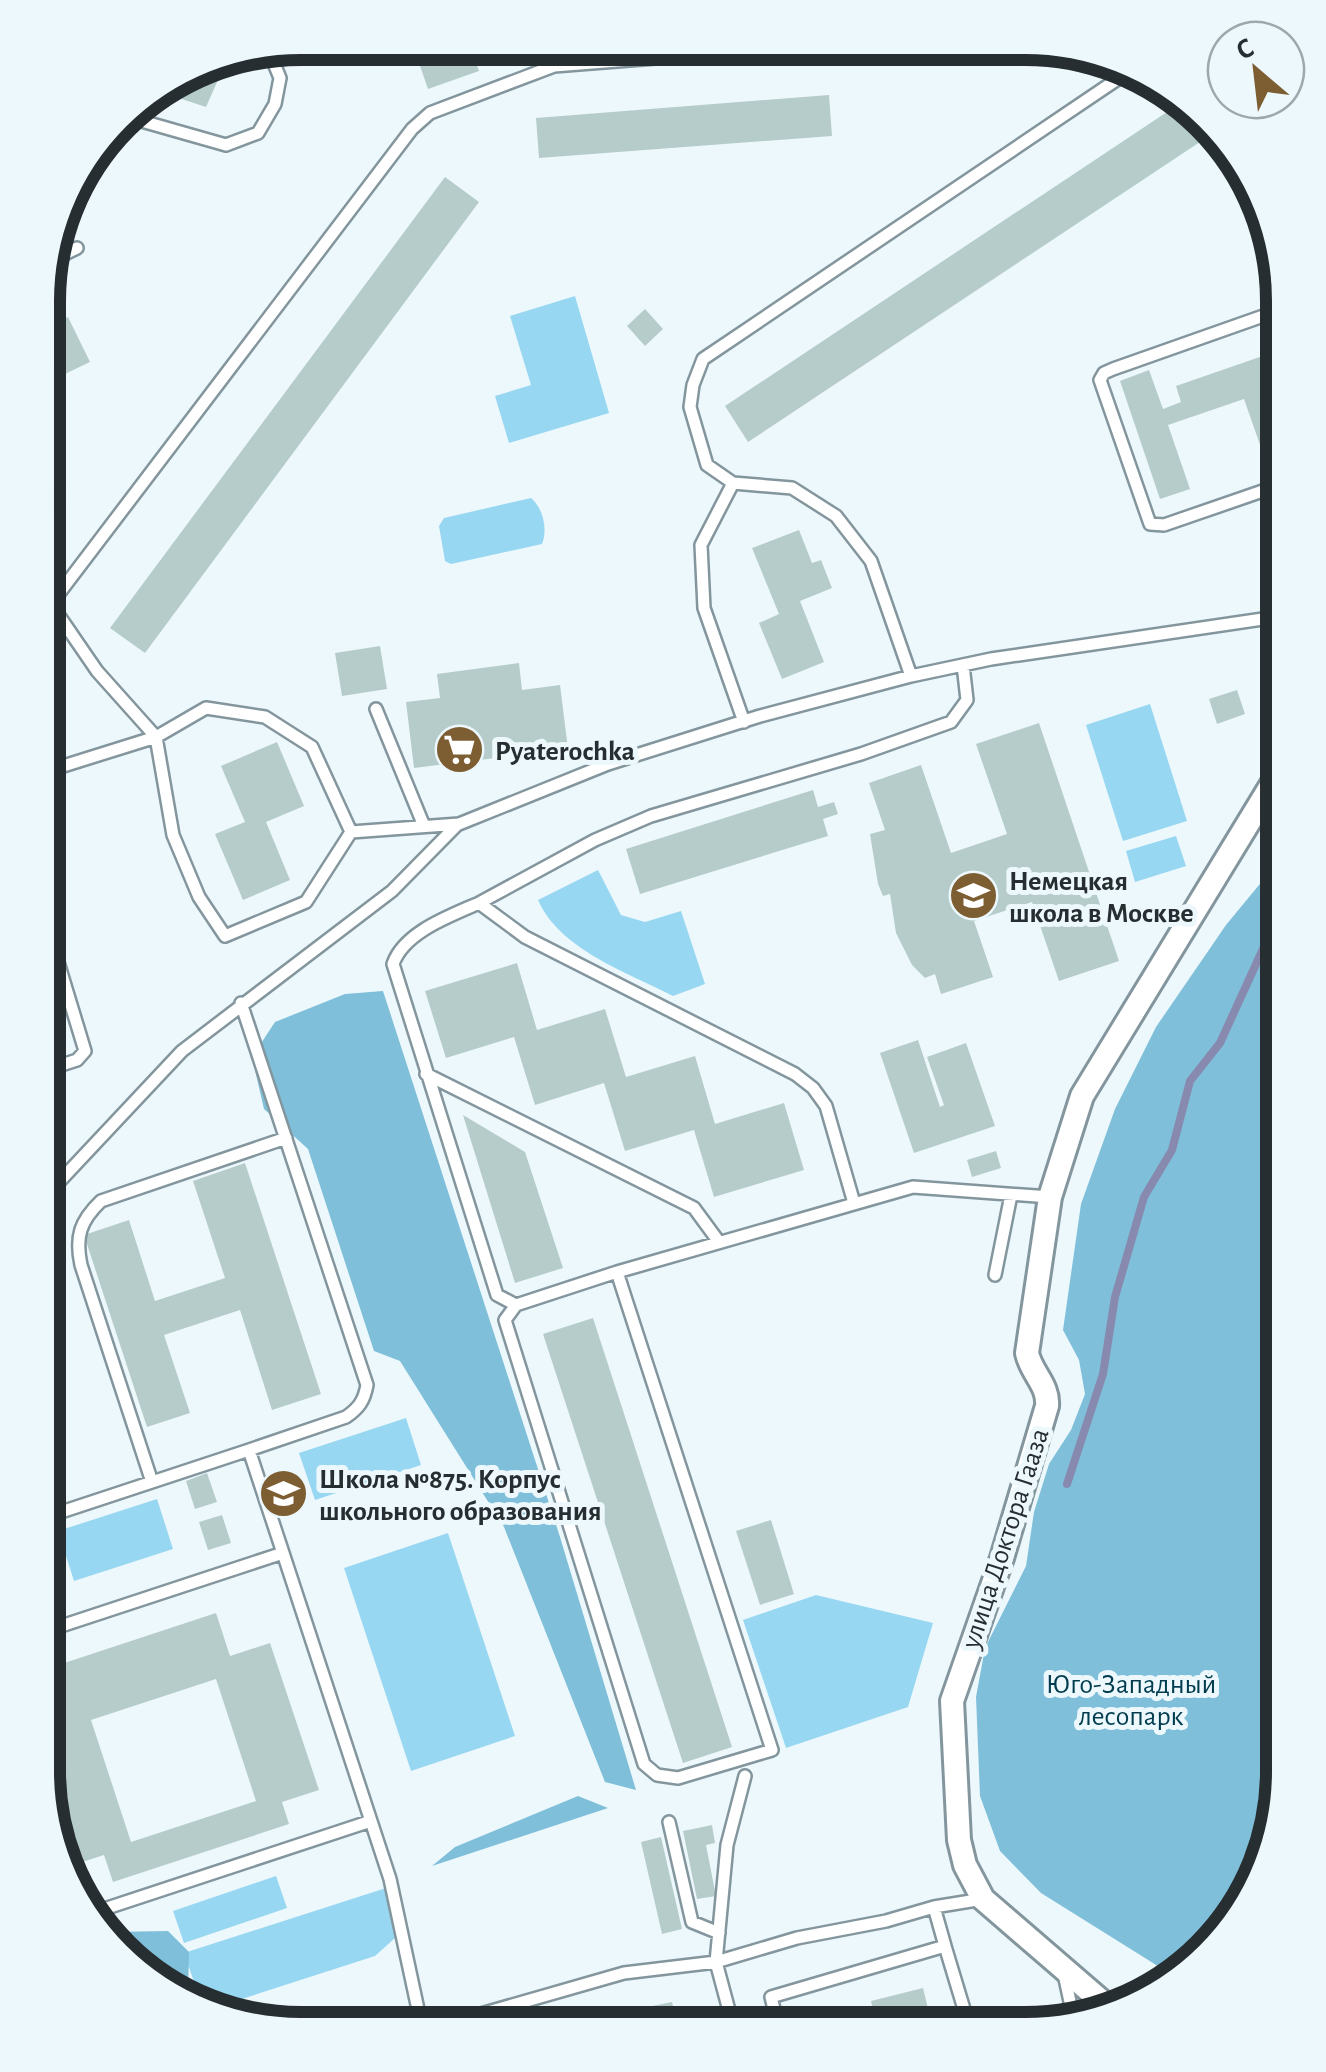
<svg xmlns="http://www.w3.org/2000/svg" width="1326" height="2072" viewBox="0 0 1326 2072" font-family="'Alegreya Sans',sans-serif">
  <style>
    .green { fill: #98d7f1 }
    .forest { fill: #7fbfd9 }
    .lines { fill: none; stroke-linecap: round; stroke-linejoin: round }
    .stream { stroke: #8889af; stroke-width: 8 }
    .building { fill: #b6cccb; fill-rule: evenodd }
    .lane-casing { stroke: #84969d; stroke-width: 16 }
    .street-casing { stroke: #84969d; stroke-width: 28 }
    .lane { stroke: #fff; stroke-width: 11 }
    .street { stroke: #fff; stroke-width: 22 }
    .labels { text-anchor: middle; stroke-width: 10; stroke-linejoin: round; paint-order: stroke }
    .poi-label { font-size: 28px; font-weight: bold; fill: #272e32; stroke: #edf8fd; text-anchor: start }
    .street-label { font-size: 28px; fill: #272e32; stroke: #edf8fd }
    .park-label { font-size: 28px; fill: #013d4f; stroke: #edf8fd }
    .rim { fill: none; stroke: #272e32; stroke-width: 12 }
  </style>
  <rect width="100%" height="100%" fill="#edf8fd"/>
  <path class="green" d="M575,296L609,413L509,443L495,396L531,385L510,316Z
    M531,498C543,508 548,529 542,544L451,564L445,561L439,526L444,518Z
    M1150,704L1187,821L1123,841L1086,725Z
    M1176,836L1186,866L1135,882L1126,851Z
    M598,870L621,915L645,922L681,911L705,984L673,996C627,972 560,950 538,900Z
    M406,1418L421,1465L315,1500L299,1453Z
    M157,1499L173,1549L74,1581L58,1531Z
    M448,1533L515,1736L411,1771L344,1568Z
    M816,1595L933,1623L908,1707L786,1748L743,1620Z
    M276,1876L287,1908L184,1943L173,1911Z
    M386,1888L395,1938L375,1956L217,2007L200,1999L184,1953Z"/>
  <path class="forest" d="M1283,856V1788L1240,1915L1169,1973L1041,1893L1000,1851L980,1796L976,1697L985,1648L1026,1566L1034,1512L1049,1464L1071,1430L1085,1394L1079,1360L1063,1330L1081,1204L1115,1109L1156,1027L1226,925Z
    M383,991L560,1537L636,1790L605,1782L504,1527L400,1361L374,1351L308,1149L264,1109L252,1057L275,1022L345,994Z
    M578,1796L608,1808L432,1866L455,1847Z
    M168,1931L189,1952L188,1995L144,1976L110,1932Z"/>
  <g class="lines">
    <path class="stream" d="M1067,1484L1103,1374L1115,1297L1144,1197L1172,1150L1190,1081L1220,1043L1283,905"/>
  </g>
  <path class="building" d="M412,43L469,44L479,71L428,89Z
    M218,59L226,62L206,107L157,91L203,62Z
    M829,95L832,136L539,158L536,118Z
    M1185,100L1212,134L748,442L725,406Z
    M445,177L479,202L145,653L110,628Z
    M645,309L663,329L645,346L627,326Z
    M68,317L90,362L44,384L45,329Z
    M1283,349V386L1278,388L1283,403V456L1266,462L1244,399L1168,425L1190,489L1160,499L1120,381L1149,370L1163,409L1181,402L1176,386Z
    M799,530L812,563L821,560L832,588L800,601L824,662L782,679L759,623L779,614L752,548Z
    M380,646L387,689L342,696L335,653Z
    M519,663L522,690L560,685L568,749L414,768L406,702L440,698L437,674Z
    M1237,690L1245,714L1217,724L1209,699Z
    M1039,723L1119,961L1059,981L1032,902L974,921L993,977L941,994L935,974L925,978L912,965L896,933L890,894L883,896L878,884L870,834L885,830L869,783L921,765L951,853L1007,834L976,744Z
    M277,742L304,806L266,822L290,880L243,900L215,834L245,822L221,766Z
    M813,790L818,807L834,802L838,814L823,819L828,836L640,894L626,849Z
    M517,963L537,1030L605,1009L626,1077L695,1056L715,1124L784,1103L804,1170L714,1197L694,1130L625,1151L604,1083L535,1105L514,1037L446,1058L425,991Z
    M918,1040L940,1107L944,1105L927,1057L966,1043L995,1126L914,1153L880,1053Z
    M463,1115L525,1152L563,1268L515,1283Z
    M996,1151L1001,1168L972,1177L967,1160Z
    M245,1163L321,1394L272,1410L240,1310L164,1335L190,1413L147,1427L84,1235L129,1220L155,1301L225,1278L193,1181Z
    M593,1318L732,1747L683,1763L543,1334Z
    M207,1473L217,1502L195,1509L186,1481Z
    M222,1515L231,1543L208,1550L199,1522Z
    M771,1520L794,1594L760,1605L736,1531Z
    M216,1613L230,1656L270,1643L319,1790L282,1802L289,1824L113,1882L104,1855L73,1865L43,1771V1725L63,1718L46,1669ZM216,1679L256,1801L131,1842L91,1720Z
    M712,1825L715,1843L706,1845L716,1896L697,1899L683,1831Z
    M661,1837L682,1929L662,1934L641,1842Z
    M923,1988L933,2029H877L871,2001Z
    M672,2002L678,2029L555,2028V2026Z"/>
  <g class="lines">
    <defs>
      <path id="lane" d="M545,44L554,66L807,46
        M554,66L430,113L412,129L51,604L97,671L156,737L173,835L199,897L225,936L306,902L351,832L459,824L608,764L760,716L911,676L991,659L1283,616
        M124,116L226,145L258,133L275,104L280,78L268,49
        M46,263L77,248
        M733,483L701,545L704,608L744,722
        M1283,484L1164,525L1150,524L1100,380L1104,373L1113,369L1283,309
        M911,676L871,561L836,516L792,488L733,483L707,465L690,407L693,385L703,359L1128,72
        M376,709L424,826
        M44,772L156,737L206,708L265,717L312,747L351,832
        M479,903L595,840L651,816L861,754L951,722L967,700L963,665
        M43,1071L77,1060L85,1051L44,916
        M426,1074L694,1208L719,1242
        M43,1199L182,1051L392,891L458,824
        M617,1272L772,1750L678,1778L657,1775L644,1764L505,1320L516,1305L617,1272L913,1187L1050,1197
        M995,1275L1011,1195
        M516,1305L497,1295L393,964C404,932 450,916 479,903L525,937L795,1074L813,1088L826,1106L854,1203
        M152,1482L81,1265C75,1237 80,1221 101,1201L286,1138
        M43,1518L249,1450
        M283,1553L390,1879L422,2028
        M43,1632L283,1553L249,1450L346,1417C359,1408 364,1401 367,1385L241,1003
        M669,1822L692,1922L719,1933
        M934,1907L945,1946
        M95,1912L371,1821
        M1064,1974L1074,2020
        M432,2028L624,1973L716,1962L727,1845L745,1776
        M734,2029L716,1962L797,1938L886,1921L934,1907L983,1899
        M779,2029L771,1997L945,1946L970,2029"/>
      <path id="street" d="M1114,2012L983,1899L965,1865L959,1840L952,1701L1002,1558L1047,1406C1049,1385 1031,1373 1027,1353L1050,1197L1082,1096L1283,766"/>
    </defs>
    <use href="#lane" class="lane-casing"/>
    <use href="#street" class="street-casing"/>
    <use href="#lane" class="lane"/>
    <use href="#street" class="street"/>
  </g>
  <defs>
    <symbol id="supermarket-disc" viewBox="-11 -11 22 22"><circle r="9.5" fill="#7c5e32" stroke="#edf8fd"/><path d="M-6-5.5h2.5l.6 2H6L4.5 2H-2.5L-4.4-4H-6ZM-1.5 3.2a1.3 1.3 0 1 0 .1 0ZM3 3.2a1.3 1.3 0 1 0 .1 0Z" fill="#fff"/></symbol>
    <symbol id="school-disc" viewBox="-11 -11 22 22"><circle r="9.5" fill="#7c5e32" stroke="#edf8fd"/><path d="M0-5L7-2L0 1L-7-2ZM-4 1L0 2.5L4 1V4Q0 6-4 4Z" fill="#fff"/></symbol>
  </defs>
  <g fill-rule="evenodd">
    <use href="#supermarket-disc" x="432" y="722" width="55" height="55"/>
    <use href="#school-disc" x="946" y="868" width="55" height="55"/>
    <use href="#school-disc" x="256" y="1466" width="55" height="55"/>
  </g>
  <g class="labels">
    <g class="poi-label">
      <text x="495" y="760">Pyaterochka</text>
      <text x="1009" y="890">Немецкая<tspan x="1009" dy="32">школа в Москве</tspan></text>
      <text x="319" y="1488">Школа №875. Корпус<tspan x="319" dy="32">школьного образования</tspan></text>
    </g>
    <g class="street-label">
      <text transform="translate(1004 1538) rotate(-72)" y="10">улица Доктора Гааза</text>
    </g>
    <g class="park-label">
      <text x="1131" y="1693">Юго-Западный<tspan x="1131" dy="32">лесопарк</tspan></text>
    </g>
  </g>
  <path d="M0 0H1326V2072H0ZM301 60H1025A241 241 0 0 1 1266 301V1771A241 241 0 0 1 1025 2012H301A241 241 0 0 1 60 1771V301A241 241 0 0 1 301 60Z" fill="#edf8fd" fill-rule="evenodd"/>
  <path class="rim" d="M301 60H1025A241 241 0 0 1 1266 301V1771A241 241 0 0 1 1025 2012H301A241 241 0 0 1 60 1771V301A241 241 0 0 1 301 60Z"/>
  <g transform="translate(1256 70) rotate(332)"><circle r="48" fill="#edf8fd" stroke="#9ea7ac" stroke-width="2.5"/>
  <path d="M0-8L18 38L0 25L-18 38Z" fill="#7c5e32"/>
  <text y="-15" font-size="28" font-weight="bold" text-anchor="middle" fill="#272e32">С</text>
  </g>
</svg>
